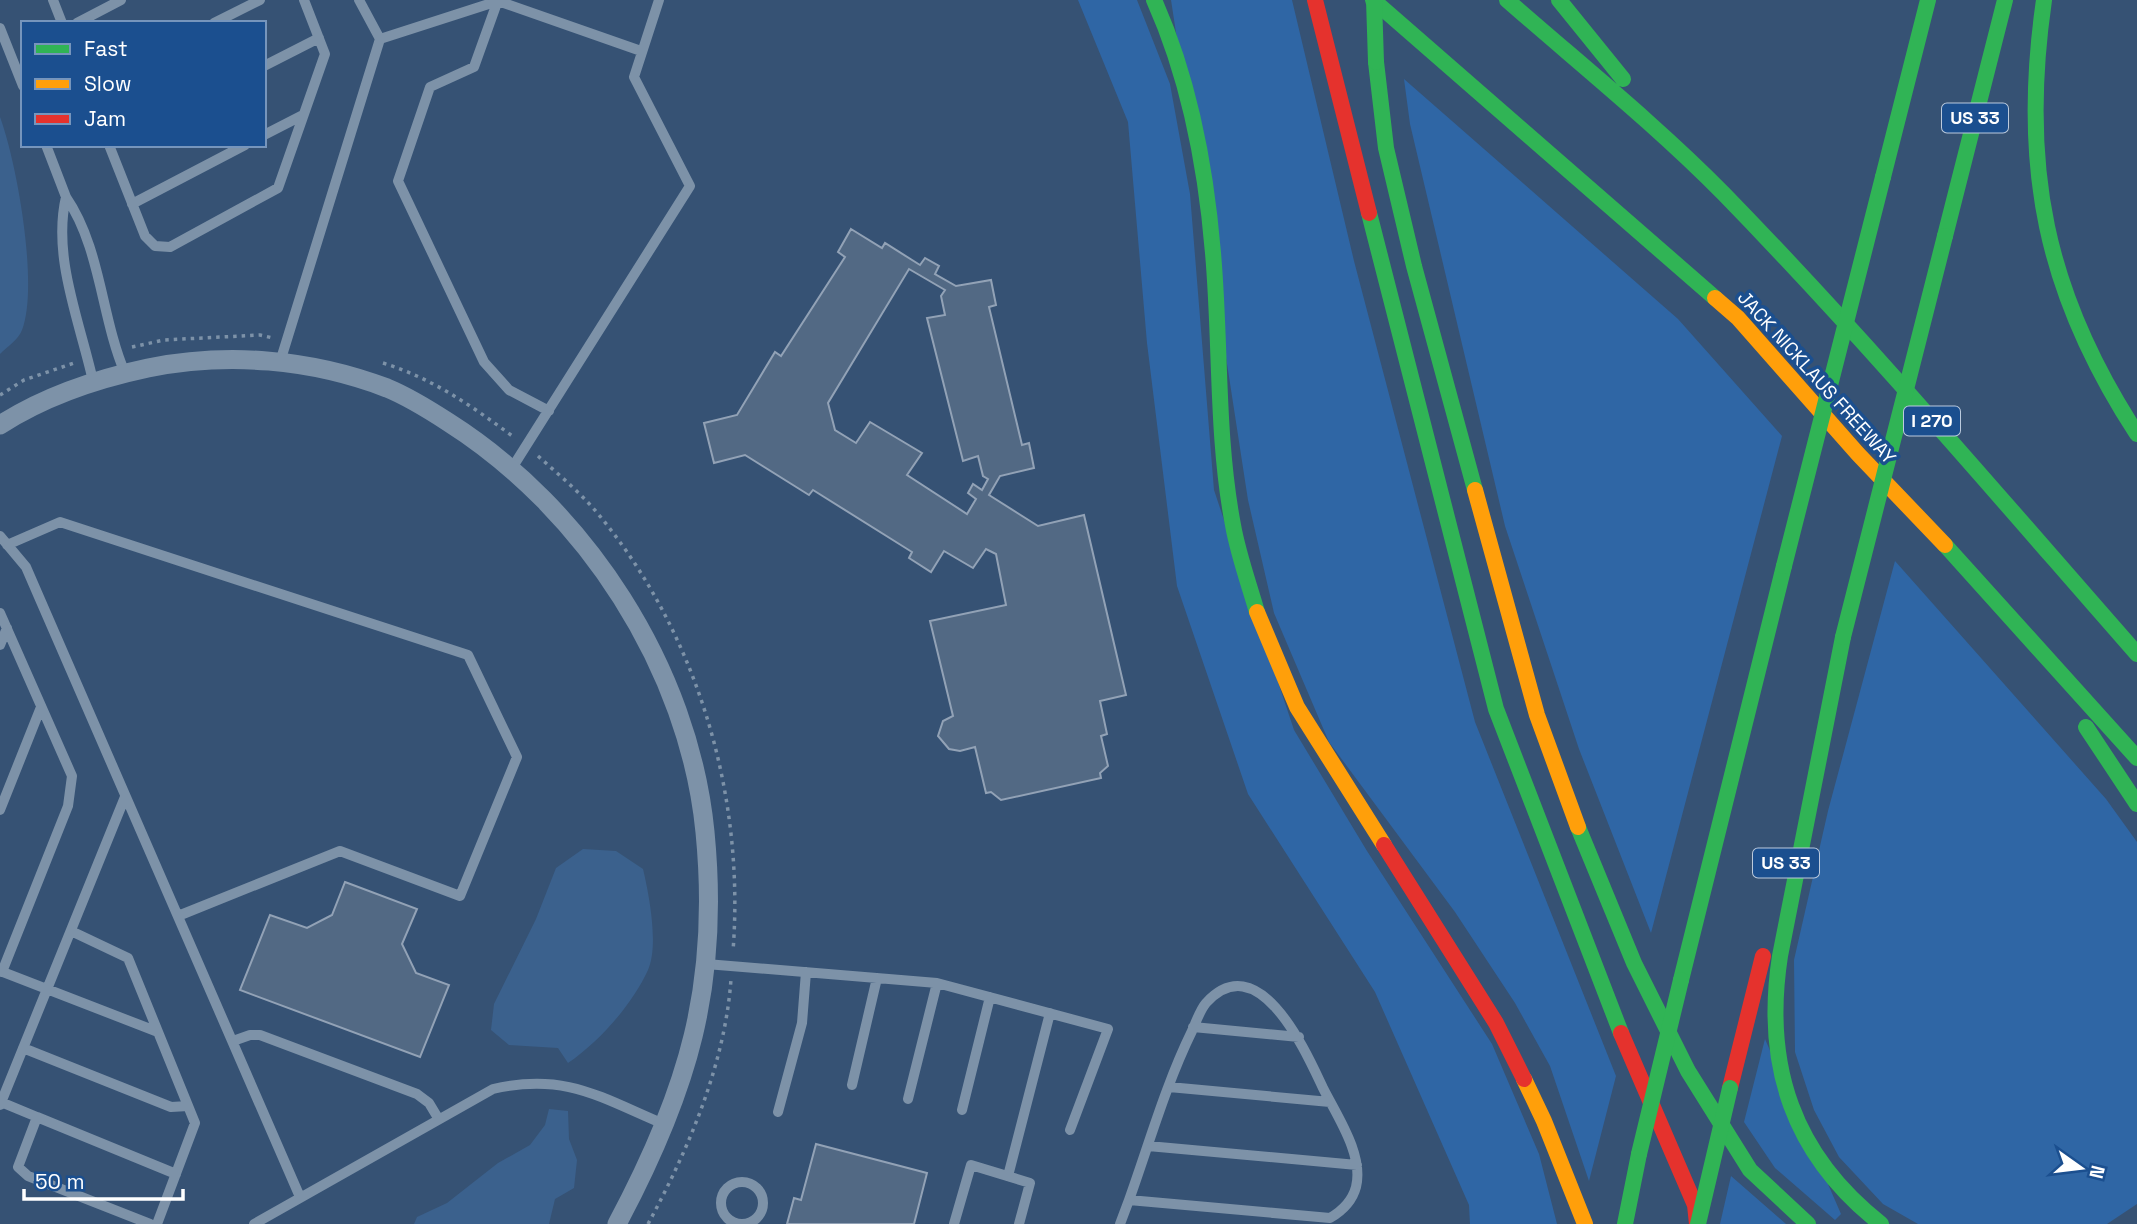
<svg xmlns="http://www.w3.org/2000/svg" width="2137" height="1224" viewBox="0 0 2137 1224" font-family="'Space Grotesk',sans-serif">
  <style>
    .green { fill: #2f66a5 }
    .water { fill: #3b618d }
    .building { fill: #526984; stroke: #92a2b6; stroke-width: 2; fill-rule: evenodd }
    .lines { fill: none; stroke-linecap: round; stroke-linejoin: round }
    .path { stroke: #7d92a8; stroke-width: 3.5; stroke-dasharray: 3.5 5; stroke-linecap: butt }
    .lane { stroke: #7d92a8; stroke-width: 10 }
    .street { stroke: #7d92a8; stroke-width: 19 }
    .fast { stroke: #30b455; stroke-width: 16 }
    .slow { stroke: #ff9f0a; stroke-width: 16 }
    .jam { stroke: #e5322d; stroke-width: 16 }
    .fast-bridge { stroke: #30b455; stroke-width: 16 }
    .labels { text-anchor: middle; stroke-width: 7; stroke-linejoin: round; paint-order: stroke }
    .shield { fill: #1b4f8f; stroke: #bbcadd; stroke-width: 2 }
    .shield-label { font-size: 18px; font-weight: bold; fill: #fff }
    .street-label { font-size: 19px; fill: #fff; stroke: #1b4f8f }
  </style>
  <rect width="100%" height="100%" fill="#365274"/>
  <path class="green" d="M1078,0H1137L1170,84L1190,194L1214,490L1294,730L1367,851L1492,1044L1539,1154L1557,1224H1470L1469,1205L1375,992L1248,794L1177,586L1147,343L1128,122Z
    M1171,0H1292L1354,261L1475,722L1616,1076L1589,1181L1550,1066L1515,1003L1455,912L1329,742L1274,613L1248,500Z
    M1404,79L1678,319L1782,436L1651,933L1579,749L1505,526L1410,124Z
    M1895,561L2106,799L2137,842V1204L2107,1224H1918L1883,1204L1839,1157L1814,1110L1795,1052L1794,960L1828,811Z
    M1765,1039L1841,1214L1835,1220L1775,1168L1744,1122Z
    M1731,1176L1786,1224H1720Z"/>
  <path class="water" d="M0,117C17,163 39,286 22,330C19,339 7,347 0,354Z
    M583,849L616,851L643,869C649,894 659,945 648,970C632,1005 599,1042 568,1063L558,1048L509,1045L491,1030L494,1004L536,919L556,868Z
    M549,1109L568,1111L569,1139L577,1160L574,1188L555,1199L549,1224H414L417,1217L447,1203L498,1163L530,1145L545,1125Z"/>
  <path class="building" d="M851,229L882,248L885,243L920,265L925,258L939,266L935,274L956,286L991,280L996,305L989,307L1022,445L1029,443L1034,468L1000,476L989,495L1038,526L1084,515L1126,695L1100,701L1107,734L1101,736L1108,766L1100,773L1101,778L1001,800L991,792L986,793L975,747L960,751L949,749L938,736L943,721L953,716L930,621L1006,605L996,554L986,549L973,568L944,551L931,572L909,558L912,552L813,490L809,495L745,455L714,463L704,423L737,415L775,352L781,356L845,257L838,252ZM909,269L945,290L941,296L945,315L927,318L963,461L978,456L983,476L988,479L982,490L973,484L968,493L976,499L967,514L907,475L922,453L870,422L856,443L835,430L828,403Z
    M345,882L417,909L402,944L416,973L449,985L420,1057L240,990L270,915L307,928L332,915Z
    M816,1144L927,1173L914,1224H787L794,1198L801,1200Z"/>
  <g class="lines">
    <path class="path" d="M132,347L164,340L260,335L273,338
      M383,363C434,379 473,407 515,438
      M0,395L24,380L74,363
      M538,456C559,475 581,493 599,515C698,635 745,796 733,951
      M648,1224C688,1150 725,1065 731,979"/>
    <path class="lane" d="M53,0L62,23
      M359,0L380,39L498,1L641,51
      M498,0L474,67L430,87L398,181L484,362L509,390L549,411
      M77,23L121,0
      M214,23L260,0
      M0,28L23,86
      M264,66L319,38
      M264,135L303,115
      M46,145L66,197
      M109,145L145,236L155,246L170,247L278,188L325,54L304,0
      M132,204L245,145
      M280,362L380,39
      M93,381C80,322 52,257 66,197C101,248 101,317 125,373
      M512,468L690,186L634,77L659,0
      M0,536L26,567L39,597L300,1197
      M7,545L60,522L468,655L517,757L460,896L340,851L178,916
      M0,613L72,776L68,806L2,972
      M0,645L7,628
      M0,810L41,707
      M71,931L128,958L195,1123L157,1224
      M706,964L937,983L1108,1029L1070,1130
      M0,971L158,1032
      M1193,1027L1299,1037
      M233,1041L250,1035H260L417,1094L429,1103L438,1118
      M23,1048L171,1107L188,1106
      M852,1085L877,978
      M1169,1087L1330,1102
      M908,1099L937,983
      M1,1102L37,1117L18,1167L28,1176L150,1224
      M0,1105L125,797
      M962,1110L990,997
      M778,1112L802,1023L806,972
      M37,1117L176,1174
      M1148,1146L1357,1165
      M1008,1176L1050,1013
      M721 1203a21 21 0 1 1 42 0a21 21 0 1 1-42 0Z
      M254,1224L493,1089C566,1072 601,1098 666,1125
      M954,1224L971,1165L1030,1183L1019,1224
      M1120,1224L1129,1200C1149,1144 1166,1084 1192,1031C1196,1022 1200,1010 1206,1003C1259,945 1306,1052 1323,1088C1337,1116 1364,1155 1356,1187C1352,1202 1342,1211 1330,1218L1129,1200"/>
    <path class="street" d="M0,425C45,396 96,379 148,368C228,352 311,359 387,388C409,397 428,409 448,422C585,509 689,668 705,832C720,985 688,1091 617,1224"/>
    <path class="fast" d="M1154,0C1189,78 1206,168 1213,253C1221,343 1216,436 1233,525C1238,554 1249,584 1257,612
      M1373,0L1715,298
      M1507,0C1580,64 1656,125 1724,194C1868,342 2001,499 2137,654
      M1559,0L1623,79
      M2044,0C2020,166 2045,293 2137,434
      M1376,62L1386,148L1414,266L1475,490
      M1883,177L1928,0
      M1369,213L1496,709L1621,1033
      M1945,236L2005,0
      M1945,545L2137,758
      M1843,637L1780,956C1763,1066 1793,1155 1881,1224
      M2086,727L2137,804
      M1578,827L1634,963L1688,1071L1750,1170L1808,1224
      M1681,980L1784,566
      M1625,1224L1639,1154"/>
    <path class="slow" d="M1715,298L1738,318L1858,454L1945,545
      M1475,490L1537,715L1578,827
      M1257,612L1297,707L1384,845
      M1524,1079L1544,1121L1585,1224"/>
    <path class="jam" d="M1315,0L1369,213
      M1384,845L1496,1023L1524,1079
      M1621,1033L1695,1205L1697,1224
      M1730,1088L1763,956"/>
    <path class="fast-bridge" d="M1374,0L1376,62
      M1784,566L1883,177
      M1843,637L1945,236
      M1639,1154L1681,980
      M1698,1224L1730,1088"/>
  </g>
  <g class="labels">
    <g class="shield">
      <rect x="1942" y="103.5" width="66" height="29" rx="5"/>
      <rect x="1904" y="406.5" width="56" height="29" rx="5"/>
      <rect x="1753" y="848.5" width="66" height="29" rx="5"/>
    </g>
    <g class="shield-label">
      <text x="1975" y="124">US 33</text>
      <text x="1932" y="427">I 270</text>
      <text x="1786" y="869">US 33</text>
    </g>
    <g class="street-label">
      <text transform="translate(1817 377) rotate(48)" y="7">JACK NICKLAUS FREEWAY</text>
    </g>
  </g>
  <rect x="21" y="21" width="245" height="126" fill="#1b4f8f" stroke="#7695bc" stroke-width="2"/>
  <rect x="35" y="44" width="35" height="10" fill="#30b455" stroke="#7695bc" stroke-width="2"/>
  <text x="84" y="56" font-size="21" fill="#ffffff">Fast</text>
  <rect x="35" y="79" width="35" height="10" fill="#ff9f0a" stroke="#7695bc" stroke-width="2"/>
  <text x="84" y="91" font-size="21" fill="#ffffff">Slow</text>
  <rect x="35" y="114" width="35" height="10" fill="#e5322d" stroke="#7695bc" stroke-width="2"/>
  <text x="84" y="126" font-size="21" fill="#ffffff">Jam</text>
  <g transform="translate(2081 1168) rotate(104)" stroke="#1b4f8f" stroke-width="5" paint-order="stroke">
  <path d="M0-5L12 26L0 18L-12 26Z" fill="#ffffff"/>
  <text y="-10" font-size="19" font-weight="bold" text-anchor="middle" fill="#ffffff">N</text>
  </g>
  <path d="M24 1189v10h159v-10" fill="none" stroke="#ffffff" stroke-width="3.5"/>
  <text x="35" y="1189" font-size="21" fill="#ffffff" stroke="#1b4f8f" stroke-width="5" paint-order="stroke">50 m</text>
</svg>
